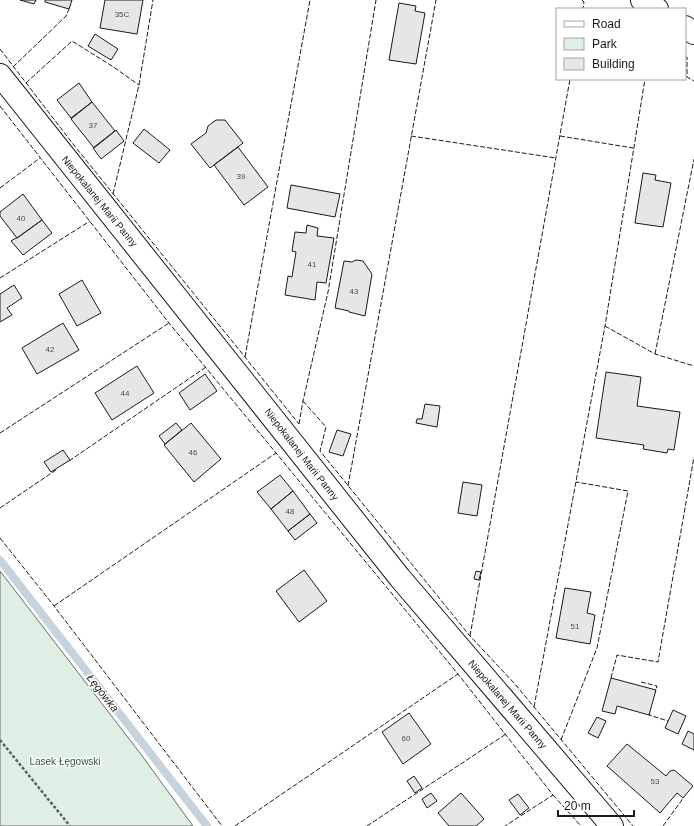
<svg xmlns="http://www.w3.org/2000/svg" width="694" height="826" viewBox="0 0 694 826" font-family="Arial,sans-serif">
  <style>
    .green { fill: #e0efe3; stroke: #6a6a6a }
    .lines { fill: none; stroke-linecap: round; stroke-linejoin: round }
    .stream { stroke: #c6d2dc; stroke-width: 8 }
    .building { fill: #e6e6e6; stroke: #1a1a1a }
    .minor-casing { stroke: #1a1a1a; stroke-width: 24 }
    .tertiary-casing { stroke: #1a1a1a; stroke-width: 24 }
    .path { stroke: #5f5f5f; stroke-width: 2.5; stroke-dasharray: 3 2; stroke-linecap: butt }
    .minor { stroke: #fff; stroke-width: 22 }
    .tertiary { stroke: #fff; stroke-width: 22 }
    .fence { stroke: #1a1a1a; stroke-width: 1; stroke-dasharray: 5 2; stroke-linecap: butt }
    .labels { text-anchor: middle; stroke-width: 3; stroke-linejoin: round; paint-order: stroke }
    .number-label { font-size: 8px; fill: #4d4d4d }
    .street-label { font-size: 10px; fill: #1a1a1a; stroke: #fff }
    .park-label { font-size: 10px; fill: #2b5a34; stroke: #fff }
    .water-label { font-size: 11px; font-style: italic; fill: #1a1a1a; stroke: #fff }
  </style>
  <rect width="100%" height="100%" fill="#fff"/>
  <path class="green" d="M0,571L143,757L193,826H0Z"/>
  <g class="lines">
    <path class="stream" d="M0,560L207,826"/>
  </g>
  <path class="building" d="M20,0H36L34,4Z
    M45,0H72L69,9L45,2Z
    M105,0H143L137,34L100,28Z
    M399,3L416,6L415,11L425,13L416,64L389,60Z
    M95,34L118,49L111,60L88,46Z
    M79,83L92,102L71,118L57,100Z
    M92,102L115,131L94,148L71,119Z
    M216,120H225L243,143L210,168L191,144L206,133L208,126Z
    M144,129L170,150L159,163L133,143Z
    M116,130L124,141L101,159L93,148Z
    M238,147L268,187L244,205L214,165Z
    M643,173L656,175L655,180L671,183L663,227L635,223Z
    M291,185L340,194L335,217L287,208Z
    M23,194L42,220L17,238L0,216V212Z
    M42,220L52,233L23,255L11,241L16,238H17Z
    M307,225L318,228L317,236L334,238L326,283L317,282L315,300L285,295L288,276L292,277L296,252L292,251L295,232L306,233Z
    M356,260L363,261L372,274L365,316L349,312V311L335,308L344,261L352,262Z
    M82,280L101,313L77,326L59,294Z
    M14,285L22,298L7,308L12,315L0,322V294Z
    M63,323L79,350L37,374L22,348Z
    M137,366L154,393L112,420L95,393Z
    M606,372L641,377L637,406L680,412L674,450L668,449L667,453L643,449L644,445L596,438Z
    M205,374L217,391L190,410L179,393Z
    M425,404L440,406L437,427L416,423L417,419H422Z
    M176,423L182,430L165,444L159,436Z
    M191,423L221,459L194,482L164,445Z
    M337,430L351,434L343,456L329,452Z
    M63,450L70,460L51,472L44,462Z
    M280,475L293,491L271,509L257,492Z
    M463,482L482,485L477,516L458,513Z
    M293,491L310,514L288,531L271,509Z
    M310,514L317,523L295,540L288,531Z
    M304,570L327,601L299,622L276,591Z
    M476,571L481,572L479,580L474,579Z
    M565,588L591,592L587,613L595,615L590,644L556,638Z
    M611,678L656,690L649,715L617,706L615,714L602,711Z
    M673,710L686,716L678,734L665,728Z
    M409,713L431,744L403,764L382,732Z
    M597,717L606,721L598,738L588,733Z
    M688,731L694,734V750L682,744Z
    M627,744L666,776L670,771L674,770L693,786L683,798L677,793L660,813L607,766Z
    M414,776L422,788L415,793L407,781Z
    M431,793L437,801L427,808L422,799Z
    M461,793L484,819L476,826H449L438,813Z
    M518,794L529,808L520,815L509,800Z"/>
  <g class="lines">
    <defs>
      <path id="minor" d="M0,75L400,578L612,826"/>
      <path id="tertiary" d="M642,0L657,9
        M685,27L694,33"/>
    </defs>
    <use href="#minor" class="minor-casing"/>
    <use href="#tertiary" class="tertiary-casing"/>
    <path class="path" d="M0,740L70,826"/>
    <use href="#minor" class="minor"/>
    <use href="#tertiary" class="tertiary"/>
    <path class="fence" d="M582,0L584,2L583,9
      M0,49L73,144L299,424
      M685,57H687V77L694,81
      M13,67L66,16L69,9
      M26,83L72,41L112,66L139,85
      M0,106L169,323L458,674L553,795L505,826
      M411,136L556,158
      M560,136L633,148
      M0,188L40,158
      M113,194L139,85L153,0
      M0,278L90,221
      M605,326L655,354L694,366
      M655,354L694,159
      M245,357L310,0
      M303,401L326,427L320,451L470,636L514,683L633,826
      M299,424L303,401L328,292L376,0
      M0,433L169,323
      M69,461L206,367
      M348,486L436,0
      M0,508L56,470
      M0,538L54,606L222,826
      M54,606L276,453
      M470,636L570,79
      M611,678L617,655L658,662L694,457
      M641,682L657,686L655,692
      M534,707L605,326L645,79
      M650,713L649,715L668,721
      M561,740L597,648L628,491L576,482
      M553,795L581,826
      M235,826L458,674
      M367,826L506,734
      M663,826L684,797"/>
  </g>
  <g class="labels">
    <g class="number-label">
      <text x="122" y="17">35C</text>
      <text x="93" y="128">37</text>
      <text x="241" y="179">39</text>
      <text x="21" y="221">40</text>
      <text x="312" y="267">41</text>
      <text x="354" y="294">43</text>
      <text x="50" y="352">42</text>
      <text x="125" y="396">44</text>
      <text x="193" y="455">46</text>
      <text x="290" y="514">48</text>
      <text x="575" y="629">51</text>
      <text x="406" y="741">60</text>
      <text x="655" y="784">53</text>
    </g>
    <g class="street-label">
      <text transform="translate(100 201) rotate(51)" y="4">Niepokalanej Marii Panny</text>
      <text transform="translate(302 454) rotate(52)" y="4">Niepokalanej Marii Panny</text>
      <text transform="translate(508 704) rotate(49)" y="4">Niepokalanej Marii Panny</text>
    </g>
    <g class="park-label">
      <text x="65" y="765">Lasek Łęgowski</text>
    </g>
    <g class="water-label">
      <text transform="translate(103 693) rotate(52)" y="4">Łęgówka</text>
    </g>
  </g>
  <rect x="556" y="8" width="130" height="72" fill="#ffffff" stroke="#a3a3a3"/>
  <rect x="564" y="21" width="20" height="6" fill="#ffffff" stroke="#a3a3a3"/>
  <text x="592" y="28" font-size="12" fill="#1a1a1a">Road</text>
  <rect x="564" y="38" width="20" height="12" fill="#e0efe3" stroke="#a3a3a3"/>
  <text x="592" y="48" font-size="12" fill="#1a1a1a">Park</text>
  <rect x="564" y="58" width="20" height="12" fill="#e6e6e6" stroke="#a3a3a3"/>
  <text x="592" y="68" font-size="12" fill="#1a1a1a">Building</text>
  <path d="M558 810v6h76v-6" fill="none" stroke="#1a1a1a" stroke-width="2"/>
  <text x="564" y="810" font-size="12" fill="#1a1a1a" stroke="#ffffff" stroke-width="3" paint-order="stroke">20 m</text>
</svg>
